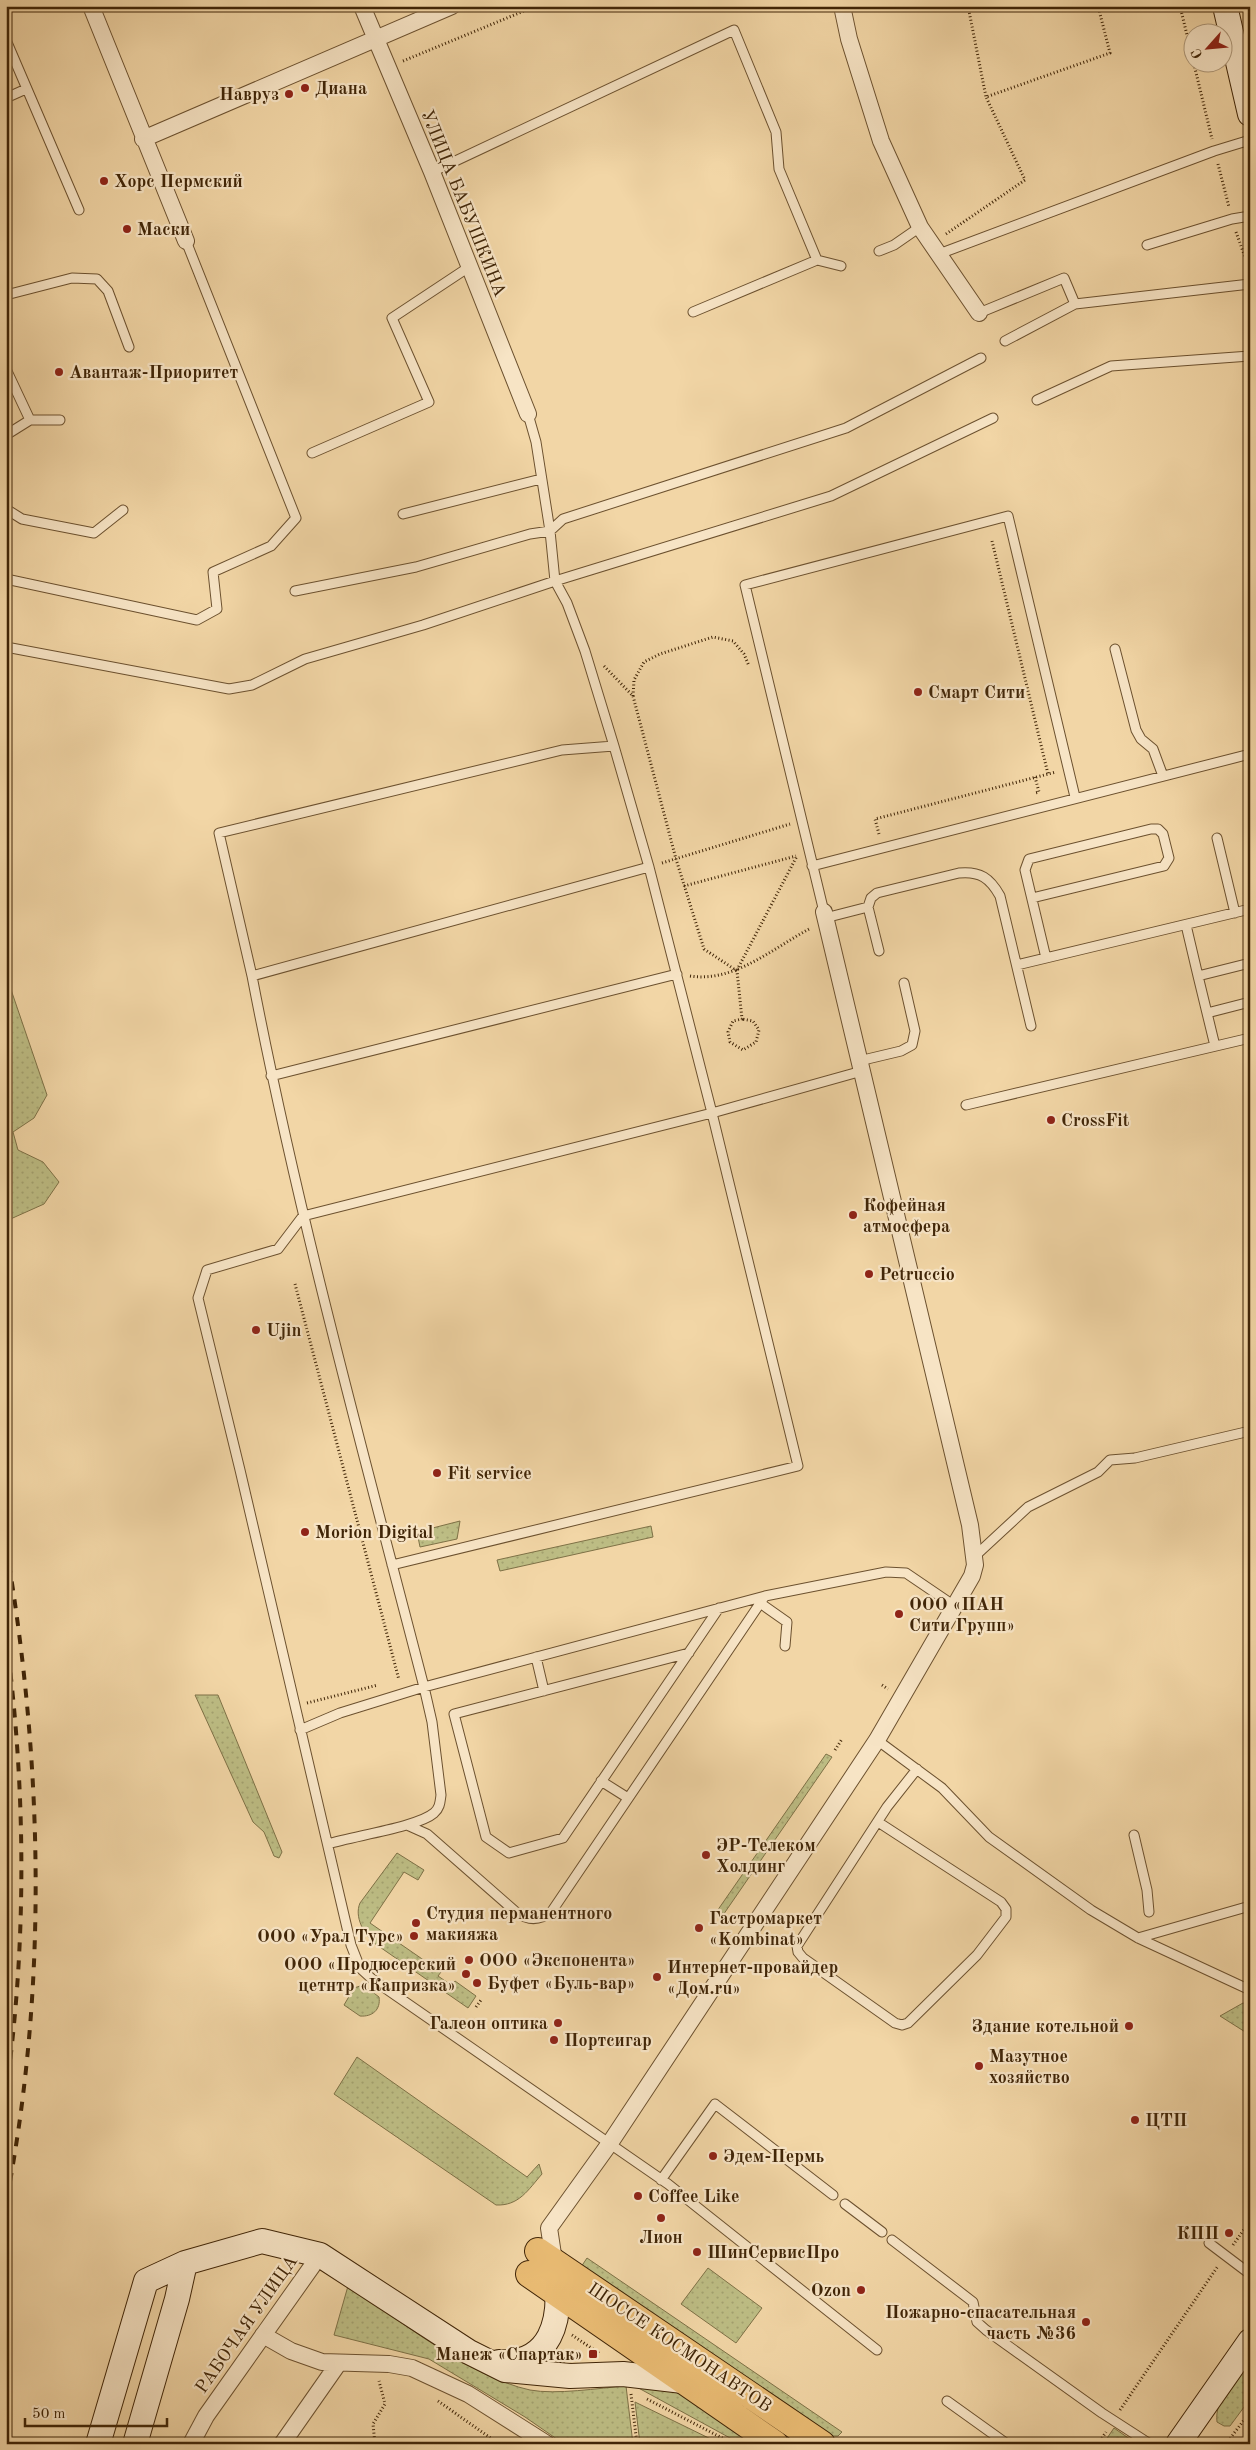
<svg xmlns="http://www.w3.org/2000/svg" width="1256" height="2450" viewBox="0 0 1256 2450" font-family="'Old Standard TT',serif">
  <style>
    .grass { fill: url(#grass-dots); stroke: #7e7146 }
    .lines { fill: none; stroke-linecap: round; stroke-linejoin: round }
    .lane-casing { stroke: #6c512f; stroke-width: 11 }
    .street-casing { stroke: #6c512f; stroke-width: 18 }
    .secondary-casing { stroke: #402507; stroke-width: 26 }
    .primary-casing { stroke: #402507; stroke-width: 28 }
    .path { stroke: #402507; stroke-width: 3; stroke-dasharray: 1 2.5; stroke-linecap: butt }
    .lane { stroke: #f7e4c5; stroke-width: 9 }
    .street { stroke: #f7e4c5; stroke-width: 16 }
    .secondary { stroke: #f7e4c5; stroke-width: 24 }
    .primary { stroke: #e9bb73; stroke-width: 26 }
    .rail { stroke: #402507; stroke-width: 4; stroke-dasharray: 9 9; stroke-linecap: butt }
    .poi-dot { fill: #8f2418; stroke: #f7e4c5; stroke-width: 2 }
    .labels { text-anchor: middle; stroke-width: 4.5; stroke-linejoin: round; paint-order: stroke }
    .poi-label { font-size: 18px; font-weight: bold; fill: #402507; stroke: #f7e4c5; text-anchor: start }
    .street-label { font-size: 18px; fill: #402507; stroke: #f7e4c5 }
  </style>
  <defs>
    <pattern id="grass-dots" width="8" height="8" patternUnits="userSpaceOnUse" patternTransform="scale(1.25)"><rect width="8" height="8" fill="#bdbd84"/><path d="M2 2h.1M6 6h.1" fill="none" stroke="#a4a270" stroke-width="1.8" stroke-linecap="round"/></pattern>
  </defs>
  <rect width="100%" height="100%" fill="#f2d6a6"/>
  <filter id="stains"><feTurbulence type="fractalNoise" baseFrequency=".004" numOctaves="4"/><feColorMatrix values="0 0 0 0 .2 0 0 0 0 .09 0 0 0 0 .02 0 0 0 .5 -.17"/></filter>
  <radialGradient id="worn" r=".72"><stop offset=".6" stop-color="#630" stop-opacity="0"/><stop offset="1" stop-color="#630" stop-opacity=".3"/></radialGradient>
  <path class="grass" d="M6,975L47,1095L34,1118L13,1132L18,1150L43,1162L59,1182L44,1204L6,1221Z
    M460,1521L457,1539L420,1547L417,1532Z
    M651,1526L653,1537L500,1571L497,1560Z
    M218,1695L282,1852L279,1858L274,1856L264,1832L253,1822L195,1695Z
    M826,1754L832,1757L721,1918L715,1914Z
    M397,1853L424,1870L418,1880L404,1872L370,1923L441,1972L438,1976L451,1985L455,1981L476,1996L468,2008L374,1943C364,1934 354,1917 360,1903Z
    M360,1986L366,1987L379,1997C381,2010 372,2017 360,2016L344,2005L354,1988Z
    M1243,2003L1250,2004V2035L1220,2016Z
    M357,2057L527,2177L539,2164L542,2174C528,2190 519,2206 496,2205L334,2094Z
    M587,2258L842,2432L838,2436H831L581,2267Z
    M708,2268L762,2308L736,2343L681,2304Z
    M348,2286C400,2320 470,2377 530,2390C556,2395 599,2388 626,2386L633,2444H564L525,2417L429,2359L334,2335Z
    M1250,2359V2399L1230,2426H1224L1217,2422C1214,2398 1237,2377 1250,2359Z
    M633,2385L671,2387L758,2444H741Z
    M635,2402L721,2444H640Z
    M1114,2428L1137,2444H1103Z"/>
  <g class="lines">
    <defs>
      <path id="lane" d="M6,40L79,210
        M6,98L26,89
        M432,172L734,30L776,132L779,169L817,260L693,312
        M1147,245L1232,219L1250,216
        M879,251L894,245L920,227
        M939,254L1214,151L1250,140
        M817,260L841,266
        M6,295L72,278L97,279L108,291L129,347
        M979,313L1064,278L1075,304
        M1005,341L1075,304L1250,284
        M6,369L30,420
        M1037,400L1111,366L1250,356
        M528,414L536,442L550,531L555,581L567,603L585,651L614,746L649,867L712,1113L862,1071
        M6,435L30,420H60
        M312,453L429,402L392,318L469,267
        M6,509L22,519L94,533L123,510
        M403,514L541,479
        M6,579L197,620L217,609L213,572L271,546L296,518L186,241
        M295,591L416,567L530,534L550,531L563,519L846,428L981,358
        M6,647L229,689L252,685L305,659L423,625L555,581L831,496L993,418
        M1115,649L1136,730L1141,739L1153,749L1163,776
        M1217,838L1235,913
        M812,866L1250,754
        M1032,898L1164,866L1169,858L1163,834L1158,829H1151L1029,859L1025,870L1046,958
        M868,907L871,898L877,893L959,873C980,871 990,878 1000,896L1031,1026
        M824,912L745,585L1008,516L1075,797
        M825,918L868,907L879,951
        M1186,925L1198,976
        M1017,965L1250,909
        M252,976L219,833L562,750L614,746
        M1207,1013L1250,1002
        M1215,1046L1198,976L1250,963
        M859,1061L901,1051L912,1045L915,1031L904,983
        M271,1076L677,974
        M966,1105L1250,1038
        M974,1557L1028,1507L1098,1472L1110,1460L1135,1458L1250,1431
        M392,1565L798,1466L712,1113L303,1216L278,1249L207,1270L198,1298L240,1470L351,1945L360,1968L372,1979L668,2184L877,2350
        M760,1603L787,1622L785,1646
        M689,1653L454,1714L486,1837L509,1853L563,1838L719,1608
        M536,1657L544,1691
        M300,1730L340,1713L424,1687L765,1596L886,1572L906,1573L956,1607
        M877,1740L942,1788L989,1837L1091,1910L1138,1938L1250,1990
        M601,1781L628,1798
        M878,1822L1001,1902L1006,1909V1917L977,1955L908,2023L902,2025L895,2023L803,1958L798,1952L797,1946L887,1807L917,1769
        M407,1825L427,1834L517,1913C529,1921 541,1920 552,1911L765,1596
        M1134,1835L1147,1890L1149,1912
        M328,1844C353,1836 418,1827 434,1813C440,1808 440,1802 441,1795L432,1722L424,1687C363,1451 298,1216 252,976L649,867
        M1138,1938L1250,1906
        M661,2180L715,2104L833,2195
        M845,2204L882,2232
        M892,2240L973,2302L977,2322L986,2330L1102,2413L1150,2444
        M1209,2243L1250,2274
        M947,2401L1007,2444"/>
      <path id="street" d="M91,6L186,241
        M362,6L432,172L528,414
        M842,6L849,39L881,141L920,227L979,313
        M143,139L452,6
        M554,2261L549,2228L610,2143L877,1740L972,1576L975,1565L970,1525L824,912
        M263,2335L291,2351L322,2362L389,2364L412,2368L468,2394L547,2444
        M191,2444L206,2416L320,2255
        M282,2444L338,2364"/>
      <path id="secondary" d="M1225,6L1250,114
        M499,2362C551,2365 562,2320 556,2277
        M98,2444L146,2281L185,2263L262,2241L320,2255L469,2352L505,2370L570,2376L623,2374L683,2381
        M135,2444L177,2299L185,2263
        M1178,2444L1250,2341"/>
      <path id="primary" d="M538,2251L822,2444
        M529,2274L775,2444"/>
    </defs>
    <use href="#lane" class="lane-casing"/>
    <use href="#street" class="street-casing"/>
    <use href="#secondary" class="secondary-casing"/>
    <use href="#primary" class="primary-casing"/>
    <path class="path" d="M968,6L986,97L1110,53L1098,6
      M1180,6L1212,139
      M403,61L536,6
      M1218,164L1229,207
      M1236,232L1250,271
      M946,234L1025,180L986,97
      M992,541L1048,774
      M604,666L633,696L676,859L704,949L737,971L742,1019L733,1021L728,1032L730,1042L743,1050L756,1042L759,1030L753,1021L742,1019
      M633,696L634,680L644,662L660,654L713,637L733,641L744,654L749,666
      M1035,777L1039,792L1035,793
      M879,834L875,819L1056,772
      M662,863L790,824
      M684,886L796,856
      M737,970L797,856
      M690,976C734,983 773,948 811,928
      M295,1284L399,1680
      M882,1685L888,1689
      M307,1703L378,1685
      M835,1750L842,1739
      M476,2007L481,2000
      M1233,2245L1250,2221
      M572,2335L600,2354
      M631,2394L637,2444
      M647,2399L726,2440
      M438,2401L499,2444
      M1120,2410L1218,2266
      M375,2444L373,2424L385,2404L379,2381
      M1098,2444L1106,2432
      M1226,2444L1250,2412"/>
    <use href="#lane" class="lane"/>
    <use href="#street" class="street"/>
    <use href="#secondary" class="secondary"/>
    <use href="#primary" class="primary"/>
    <path class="rail" d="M6,1546C43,1764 48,1986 6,2203
      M6,1637C26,1787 27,1943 6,2092"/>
  </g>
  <g class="poi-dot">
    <circle cx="305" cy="88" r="5"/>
    <circle cx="289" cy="94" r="5"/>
    <circle cx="104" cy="181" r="5"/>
    <circle cx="127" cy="229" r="5"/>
    <circle cx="59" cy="372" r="5"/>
    <circle cx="918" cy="692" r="5"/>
    <circle cx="1051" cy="1120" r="5"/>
    <circle cx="853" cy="1215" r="5"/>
    <circle cx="869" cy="1274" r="5"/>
    <circle cx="256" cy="1330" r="5"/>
    <circle cx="437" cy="1473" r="5"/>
    <circle cx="305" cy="1532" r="5"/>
    <circle cx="899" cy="1614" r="5"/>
    <circle cx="706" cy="1855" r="5"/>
    <circle cx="416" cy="1923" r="5"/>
    <circle cx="699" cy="1928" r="5"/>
    <circle cx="414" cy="1936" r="5"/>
    <circle cx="469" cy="1960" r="5"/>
    <circle cx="466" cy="1974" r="5"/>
    <circle cx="657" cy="1977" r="5"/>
    <circle cx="477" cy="1983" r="5"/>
    <circle cx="558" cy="2023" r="5"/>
    <circle cx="1129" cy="2026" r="5"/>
    <circle cx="554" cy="2040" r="5"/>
    <circle cx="979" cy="2066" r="5"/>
    <circle cx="1135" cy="2120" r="5"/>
    <circle cx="713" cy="2156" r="5"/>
    <circle cx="638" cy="2196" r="5"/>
    <circle cx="661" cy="2218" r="5"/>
    <circle cx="1229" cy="2233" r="5"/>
    <circle cx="697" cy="2252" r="5"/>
    <circle cx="861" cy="2290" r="5"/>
    <circle cx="1086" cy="2322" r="5"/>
    <rect x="588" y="2349" width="10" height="10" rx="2.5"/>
  </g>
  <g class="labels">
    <g class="poi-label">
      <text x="315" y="94">Диана</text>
      <text x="279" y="100" text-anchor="end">Навруз</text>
      <text x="114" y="187">Хорс Пермский</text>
      <text x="137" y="235">Маски</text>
      <text x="69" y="378">Авантаж-Приоритет</text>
      <text x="928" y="698">Смарт Сити</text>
      <text x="1061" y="1126">CrossFit</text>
      <text x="863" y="1211">Кофейная<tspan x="863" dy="21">атмосфера</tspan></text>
      <text x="879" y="1280">Petruccio</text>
      <text x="266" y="1336">Ujin</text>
      <text x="447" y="1479">Fit service</text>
      <text x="315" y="1538">Morion Digital</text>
      <text x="909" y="1610">ООО «ПАН<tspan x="909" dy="21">Сити Групп»</tspan></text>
      <text x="716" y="1851">ЭР-Телеком<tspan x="716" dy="21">Холдинг</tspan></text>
      <text x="426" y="1919">Студия перманентного<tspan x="426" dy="21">макияжа</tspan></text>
      <text x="709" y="1924">Гастромаркет<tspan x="709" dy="21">«Kombinat»</tspan></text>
      <text x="404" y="1942" text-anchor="end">ООО «Урал Турс»</text>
      <text x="479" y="1966">ООО «Экспонента»</text>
      <text x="456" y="1970" text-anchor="end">ООО «Продюсерский<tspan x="456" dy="21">цетнтр «Капризка»</tspan></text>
      <text x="667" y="1973">Интернет-провайдер<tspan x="667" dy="21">«Дом.ru»</tspan></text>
      <text x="487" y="1989">Буфет «Буль-вар»</text>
      <text x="548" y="2029" text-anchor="end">Галеон оптика</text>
      <text x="1119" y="2032" text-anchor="end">Здание котельной</text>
      <text x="564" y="2046">Портсигар</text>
      <text x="989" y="2062">Мазутное<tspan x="989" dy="21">хозяйство</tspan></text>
      <text x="1145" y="2126">ЦТП</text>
      <text x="723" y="2162">Эдем-Пермь</text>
      <text x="648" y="2202">Coffee Like</text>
      <text x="1219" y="2239" text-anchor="end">КПП</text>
      <text x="661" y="2243" text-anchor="middle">Лион</text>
      <text x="707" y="2258">ШинСервисПро</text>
      <text x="851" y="2296" text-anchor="end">Ozon</text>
      <text x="1076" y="2318" text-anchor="end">Пожарно-спасательная<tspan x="1076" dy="21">часть №36</tspan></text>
      <text x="583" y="2360" text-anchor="end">Манеж «Спартак»</text>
    </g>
    <g class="street-label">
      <text transform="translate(464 203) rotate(68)" y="6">УЛИЦА БАБУШКИНА</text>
      <text transform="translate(246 2324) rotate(-55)" y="6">РАБОЧАЯ УЛИЦА</text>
      <text transform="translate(680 2347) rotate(34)" y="6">ШОССЕ КОСМОНАВТОВ</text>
    </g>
  </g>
  <rect width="1256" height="2450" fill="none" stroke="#f2d6a6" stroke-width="25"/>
  <rect x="8" y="8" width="1241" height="2435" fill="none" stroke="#402507" stroke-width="2.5"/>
  <rect x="12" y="12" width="1231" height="2425" fill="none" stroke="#402507"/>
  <g transform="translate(1208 48) rotate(243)"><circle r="24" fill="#f7e4c5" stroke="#ae9879"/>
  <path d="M0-4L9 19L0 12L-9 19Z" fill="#8f2418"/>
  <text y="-8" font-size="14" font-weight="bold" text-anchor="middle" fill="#402507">С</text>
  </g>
  <path d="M25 2418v8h142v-8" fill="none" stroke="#402507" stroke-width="2.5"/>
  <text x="32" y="2418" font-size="15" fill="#402507" stroke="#f7e4c5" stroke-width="4" paint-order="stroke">50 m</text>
  <rect width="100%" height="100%" filter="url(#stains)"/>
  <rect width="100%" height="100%" fill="url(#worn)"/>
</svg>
